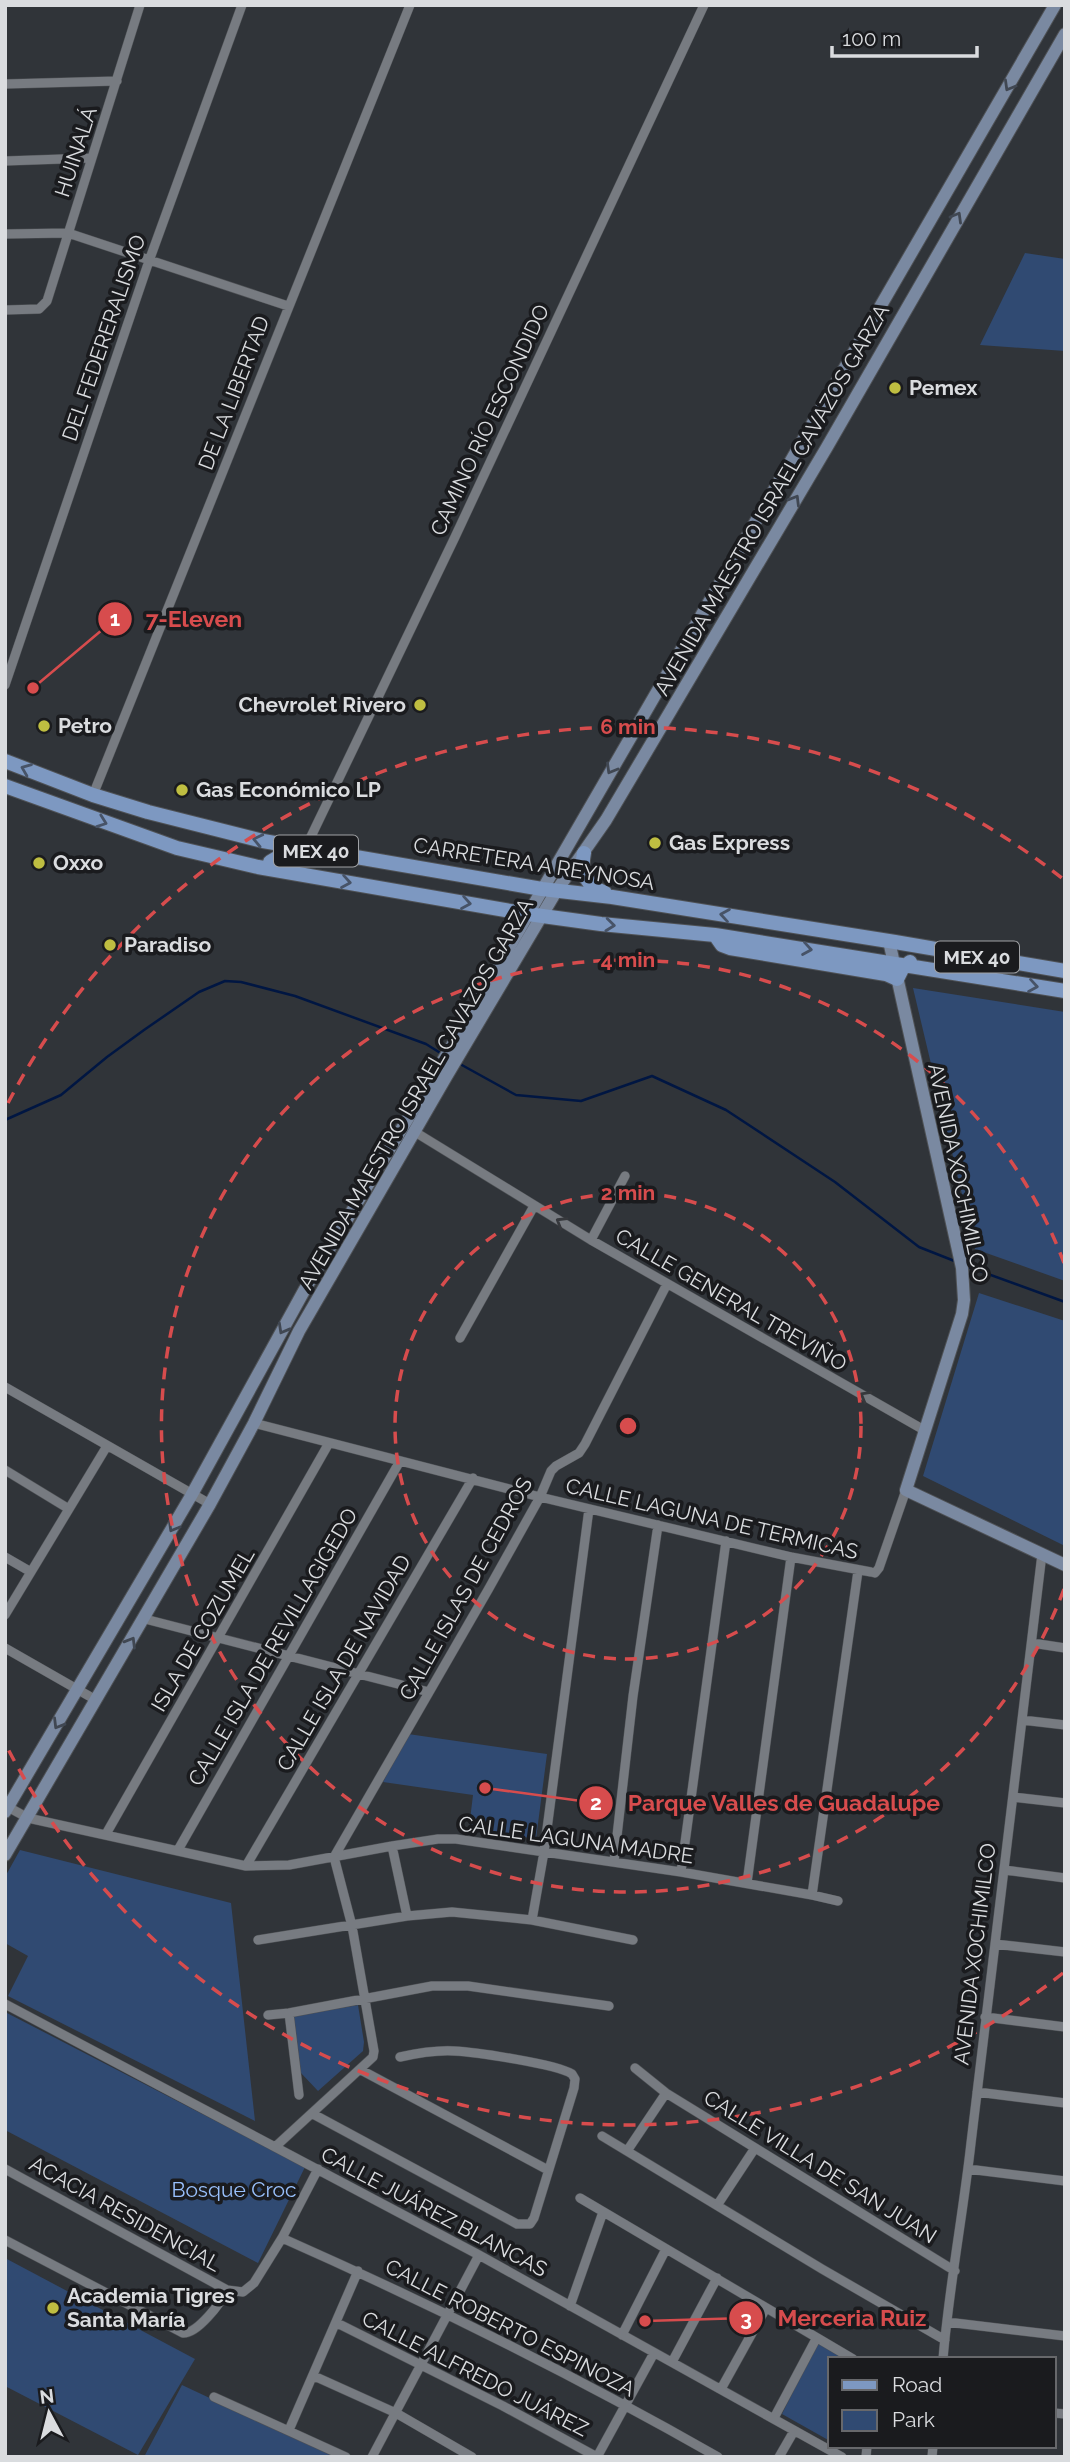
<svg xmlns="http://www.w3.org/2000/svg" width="1070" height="2462" viewBox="0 0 1070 2462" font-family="Raleway,sans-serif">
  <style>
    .green { fill: #304a72 }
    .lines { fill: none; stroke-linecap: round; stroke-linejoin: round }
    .stream { stroke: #001642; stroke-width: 2.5 }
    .street-casing { stroke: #4e5155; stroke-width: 10 }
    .secondary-casing { stroke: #4e5155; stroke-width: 14 }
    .primary-casing { stroke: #4e5155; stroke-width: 16 }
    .street { stroke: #777b81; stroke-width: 9 }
    .secondary { stroke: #7a89a1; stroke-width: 12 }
    .primary { stroke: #7d98c1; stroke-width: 14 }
    .oneway { stroke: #404752 }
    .oneway2 { stroke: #475367 }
    .oneway3 { stroke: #36383c }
    .ring { fill: none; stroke: #d74c4d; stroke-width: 3.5; stroke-dasharray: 12 9 }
    .poi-dot { fill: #bfbe41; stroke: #1a1b1e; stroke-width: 2.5 }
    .labels { text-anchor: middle; stroke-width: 7; stroke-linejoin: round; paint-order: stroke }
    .shield { fill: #1a1b1e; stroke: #a0a2a5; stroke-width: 2 }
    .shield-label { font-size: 19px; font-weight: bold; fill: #dadcdf }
    .street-label { font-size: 21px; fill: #dadcdf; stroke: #1a1b1e }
    .poi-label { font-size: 21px; font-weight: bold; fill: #dadcdf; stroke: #1a1b1e; text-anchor: start }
    .park-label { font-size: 21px; fill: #99c0fc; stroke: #1a1b1e }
    .centre { fill: #d74c4d; stroke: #1a1b1e; stroke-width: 3.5 }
    .ring-label { font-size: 21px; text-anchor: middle; font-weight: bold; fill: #d74c4d; stroke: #1a1b1e; stroke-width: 7; stroke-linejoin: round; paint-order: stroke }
    .leader { fill: none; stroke: #d74c4d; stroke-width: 2.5 }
    .callout-dot { fill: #d74c4d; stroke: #1a1b1e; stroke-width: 2.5 }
    .mark-label { font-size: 21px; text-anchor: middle; font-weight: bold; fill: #fff }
    .callout-label { font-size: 23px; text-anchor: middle; font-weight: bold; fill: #d74c4d; stroke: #1a1b1e; stroke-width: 7; stroke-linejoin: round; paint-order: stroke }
  </style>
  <rect width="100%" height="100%" fill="#303439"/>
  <path class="green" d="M1025,253L1065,259V351L980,345Z
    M913,988L1065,1012V1281L975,1249Z
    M979,1293L1065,1321V1546L923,1476Z
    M408,1734L547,1754L536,1839L469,1828L473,1795L383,1782Z
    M20,1850L231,1903L255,2121L8,1996L28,1956L5,1943V1877Z
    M358,2005L364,2042L363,2051L318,2091L301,2073L294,2016Z
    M5,2012L305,2167L258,2263L5,2130Z
    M5,2258L195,2359L138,2455L5,2386Z
    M818,2341L843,2359H830V2441L782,2414Z
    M182,2385L335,2457H144Z"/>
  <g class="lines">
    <path class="stream" d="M460,1064L516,1095L581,1101L652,1076L726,1110L835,1182L919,1247L957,1262
      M5,1120L61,1095L107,1057L144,1030L199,992L225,981L241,982L295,996L426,1044L442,1054
      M966,1266L1065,1302"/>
    <defs>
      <path id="street" d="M5,84L117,81
        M5,161L91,158
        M5,234L68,233L288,306
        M5,310L39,309L47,301L140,5
        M5,685L149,261L242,5
        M93,795L410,5
        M305,849L455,537L704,5
        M415,1132L591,1240L924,1430
        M591,1240L625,1176
        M460,1338L534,1206
        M5,1387L210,1504
        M254,1423L540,1497L791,1557L871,1572L875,1573L879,1568L906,1490
        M5,1470L69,1509
        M5,1557L31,1572
        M5,1615L107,1446
        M145,1619L429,1692
        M1032,1643L1065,1648
        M5,1648L96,1700
        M1022,1720L1065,1725
        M1013,1797L1065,1803
        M8,1807L28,1818L246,1866L289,1865L392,1846L438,1839H456L681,1872L812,1895L838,1901
        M106,1834L329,1443
        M392,1846L407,1916
        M178,1850L400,1461
        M614,1862L633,1696L658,1525
        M246,1866L473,1478
        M1005,1870L1065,1878
        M681,1872L726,1541
        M747,1883L791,1557
        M812,1895L858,1571
        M532,1920L544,1852L589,1509
        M258,1940L407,1916L452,1912L532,1920L633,1940
        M995,1944L1065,1952
        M5,2004L479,2255L842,2457
        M289,2013L299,2095
        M268,2015L289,2013L432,1986H468L609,2006
        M985,2017L1065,2027
        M635,2068L666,2093L955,2271
        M361,2070L548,2170
        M977,2092L1065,2103
        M313,2114L517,2224H530L534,2218L574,2088L575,2079L572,2074C557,2064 475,2052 454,2051C436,2050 418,2053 400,2057
        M602,2136L822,2269L945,2340
        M275,2147L373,2057L374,2051L352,1926L334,1857L488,1590L540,1497L551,1471L556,1466L579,1453L585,1444L667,1284
        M627,2151L666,2093
        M5,2169L227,2290L243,2292L254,2283L282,2238L318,2169
        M968,2169L1065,2181
        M580,2198L853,2359
        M718,2204L755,2148
        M282,2238C431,2304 576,2376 718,2457
        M5,2240L183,2333C197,2334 221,2303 227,2290
        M570,2306L603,2212
        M947,2322L1065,2336
        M337,2323L503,2406L597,2457
        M622,2335L666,2249
        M943,2359C949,2287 963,2215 971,2143C995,1947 1019,1751 1042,1554
        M672,2362L717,2278
        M314,2376L396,2413L472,2457
        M721,2389L766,2308
        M214,2397L346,2457
        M1054,2413L1065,2414
        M774,2418L816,2339
        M289,2430L358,2271
        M372,2457L479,2255
        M597,2457L654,2353
        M779,2457L794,2431
        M866,2457L867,2446
        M932,2457L933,2446"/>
      <path id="secondary" d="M889,941L962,1268L964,1300L962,1314L906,1490L1065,1565
        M5,1812L191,1496L305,1289L457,1037L1055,5
        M5,1855L210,1504L254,1423L299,1331L446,1077L557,890L606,820L827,447L1065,34"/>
      <path id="primary" d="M5,761L93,795L148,812L263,841L542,889L612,897L895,942L1065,971
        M5,786L177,848L258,867L528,914L601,924L715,935L1065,991
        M584,853C580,873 585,884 605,893
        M269,869L270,862L280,856L309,859
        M715,935L722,945L730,948L886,974L897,979L902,969L910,962"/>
    </defs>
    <use href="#street" class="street-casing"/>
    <use href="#secondary" class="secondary-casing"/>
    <use href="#primary" class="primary-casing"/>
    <use href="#street" class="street"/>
    <use href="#secondary" class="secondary"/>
    <use href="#primary" class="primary"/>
  </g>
  <defs><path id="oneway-chevron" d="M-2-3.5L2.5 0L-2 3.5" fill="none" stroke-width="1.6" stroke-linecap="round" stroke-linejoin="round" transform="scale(1.75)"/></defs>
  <g class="oneway">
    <use href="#oneway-chevron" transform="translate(1009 86) rotate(120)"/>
    <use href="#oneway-chevron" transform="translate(957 217) rotate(-60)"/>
    <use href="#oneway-chevron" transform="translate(795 500) rotate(-59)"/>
    <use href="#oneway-chevron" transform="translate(611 769) rotate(120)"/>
    <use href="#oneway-chevron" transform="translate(283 1329) rotate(119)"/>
    <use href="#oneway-chevron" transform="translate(173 1527) rotate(120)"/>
    <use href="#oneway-chevron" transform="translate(131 1642) rotate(-59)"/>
    <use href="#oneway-chevron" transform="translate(58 1724) rotate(121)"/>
  </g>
  <g class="oneway2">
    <use href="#oneway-chevron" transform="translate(26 769) rotate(-158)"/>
    <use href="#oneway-chevron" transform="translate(102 822) rotate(20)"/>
    <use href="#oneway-chevron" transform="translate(258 840) rotate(-167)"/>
    <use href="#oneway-chevron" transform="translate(346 882) rotate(10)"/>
    <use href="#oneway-chevron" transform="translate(466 903) rotate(10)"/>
    <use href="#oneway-chevron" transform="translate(725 915) rotate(-171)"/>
    <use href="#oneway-chevron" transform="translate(610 925) rotate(6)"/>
    <use href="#oneway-chevron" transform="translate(807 949) rotate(9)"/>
    <use href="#oneway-chevron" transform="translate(1033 986) rotate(9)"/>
  </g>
  <g class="oneway3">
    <use href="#oneway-chevron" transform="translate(561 1222) rotate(-149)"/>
    <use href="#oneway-chevron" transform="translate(865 1396) rotate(-150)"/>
  </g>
  <g class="ring">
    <circle cx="628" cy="1426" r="233"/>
    <path d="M1064 1589A466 466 0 1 1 1064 1263"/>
    <path d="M1063 1973A699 699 0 0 1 8 1749M8 1103A699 699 0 0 1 1063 879"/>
  </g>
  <g class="poi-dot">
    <circle cx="895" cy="388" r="7"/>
    <circle cx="420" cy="705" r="7"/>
    <circle cx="44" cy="726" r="7"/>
    <circle cx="182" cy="790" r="7"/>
    <circle cx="655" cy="843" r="7"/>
    <circle cx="39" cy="863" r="7"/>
    <circle cx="110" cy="945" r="7"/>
    <circle cx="53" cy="2308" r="7"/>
  </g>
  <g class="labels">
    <g class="shield">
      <rect x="274" y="835.5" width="84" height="31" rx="5"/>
      <rect x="935" y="941.5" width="84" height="31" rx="5"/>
    </g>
    <g class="shield-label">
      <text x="316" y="858">MEX 40</text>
      <text x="977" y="964">MEX 40</text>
    </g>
    <g class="street-label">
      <text transform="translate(76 152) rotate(-72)" y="7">HUINALÁ</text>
      <text transform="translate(104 338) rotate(-71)" y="7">DEL FEDERERALISMO</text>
      <text transform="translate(234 393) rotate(-69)" y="7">DE LA LIBERTAD</text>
      <text transform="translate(490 420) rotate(-65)" y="7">CAMINO RÍO ESCONDIDO</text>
      <text transform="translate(772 500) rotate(-60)" y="7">AVENIDA MAESTRO ISRAEL CAVAZOS GARZA</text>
      <text transform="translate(534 864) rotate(9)" y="7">CARRETERA A REYNOSA</text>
      <text transform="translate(416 1094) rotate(-60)" y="7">AVENIDA MAESTRO ISRAEL CAVAZOS GARZA</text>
      <text transform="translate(958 1173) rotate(78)" y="7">AVENIDA XOCHIMILCO</text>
      <text transform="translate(731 1300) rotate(30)" y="7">CALLE GENERAL TREVIÑO</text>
      <text transform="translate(712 1519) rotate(13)" y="7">CALLE LAGUNA DE TERMICAS</text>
      <text transform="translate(466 1589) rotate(-61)" y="7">CALLE ISLAS DE CEDROS</text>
      <text transform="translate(203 1630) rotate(-60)" y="7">ISLA DE COZUMEL</text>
      <text transform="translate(273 1647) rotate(-60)" y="7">CALLE ISLA DE REVILLAGIGEDO</text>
      <text transform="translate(344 1663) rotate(-60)" y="7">CALLE ISLA DE NAVIDAD</text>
      <text transform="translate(576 1840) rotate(8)" y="7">CALLE LAGUNA MADRE</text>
      <text transform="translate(975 1954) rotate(-83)" y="7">AVENIDA XOCHIMILCO</text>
      <text transform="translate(820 2167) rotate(32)" y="7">CALLE VILLA DE SAN JUAN</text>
      <text transform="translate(434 2212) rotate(28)" y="7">CALLE JUÁREZ BLANCAS</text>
      <text transform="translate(125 2214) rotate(29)" y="7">ACACIA RESIDENCIAL</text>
      <text transform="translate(510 2328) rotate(27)" y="7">CALLE ROBERTO ESPINOZA</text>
      <text transform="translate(475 2374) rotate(27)" y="7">CALLE ALFREDO JUÁREZ</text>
    </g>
    <g class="poi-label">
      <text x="909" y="395">Pemex</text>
      <text x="406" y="712" text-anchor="end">Chevrolet Rivero</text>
      <text x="58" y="733">Petro</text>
      <text x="196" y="797">Gas Económico LP</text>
      <text x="669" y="850">Gas Express</text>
      <text x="53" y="870">Oxxo</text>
      <text x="124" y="952">Paradiso</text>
      <text x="67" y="2303">Academia Tigres<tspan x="67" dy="24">Santa María</tspan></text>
    </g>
    <g class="park-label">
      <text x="234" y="2197">Bosque Croc</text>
    </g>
  </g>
  <circle cx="628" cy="1426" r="10" class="centre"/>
  <g class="ring-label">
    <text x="628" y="734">6 min</text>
    <text x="628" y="967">4 min</text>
    <text x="628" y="1200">2 min</text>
  </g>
  <path class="leader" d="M33 688L115 619M485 1788L596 1803M645 2321L746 2318"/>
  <g class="callout-dot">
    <circle cx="33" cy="688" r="7"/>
    <circle cx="485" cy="1788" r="7"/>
    <circle cx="645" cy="2321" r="7"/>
    <circle cx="115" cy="619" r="18"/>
    <circle cx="596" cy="1803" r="18"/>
    <circle cx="746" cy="2318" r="18"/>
  </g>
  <g class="mark-label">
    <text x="115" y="626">1</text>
    <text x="596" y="1810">2</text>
    <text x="746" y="2326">3</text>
  </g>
  <g class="callout-label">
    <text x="194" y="627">7-Eleven</text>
    <text x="784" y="1811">Parque Valles de Guadalupe</text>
    <text x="852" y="2326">Merceria Ruiz</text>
  </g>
  <rect width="1070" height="2462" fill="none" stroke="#dadcdf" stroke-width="14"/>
  <rect x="828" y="2357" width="228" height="91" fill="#1a1b1e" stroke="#67686b" stroke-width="2"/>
  <rect x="842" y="2380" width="35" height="10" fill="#7d98c1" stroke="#67686b" stroke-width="2"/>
  <text x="892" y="2392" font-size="21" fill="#dadcdf">Road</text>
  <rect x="842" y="2410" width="35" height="21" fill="#304a72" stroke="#67686b" stroke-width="2"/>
  <text x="892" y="2427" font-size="21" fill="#dadcdf">Park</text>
  <g transform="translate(49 2413) rotate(353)" stroke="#1a1b1e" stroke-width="5" paint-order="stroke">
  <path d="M0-5L12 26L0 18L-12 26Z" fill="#dadcdf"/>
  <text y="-10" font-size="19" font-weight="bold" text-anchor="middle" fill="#dadcdf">N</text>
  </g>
  <path d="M832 46v10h145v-10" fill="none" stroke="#dadcdf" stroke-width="3.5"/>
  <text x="842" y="46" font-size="21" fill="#dadcdf" stroke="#1a1b1e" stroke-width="5" paint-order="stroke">100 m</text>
</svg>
